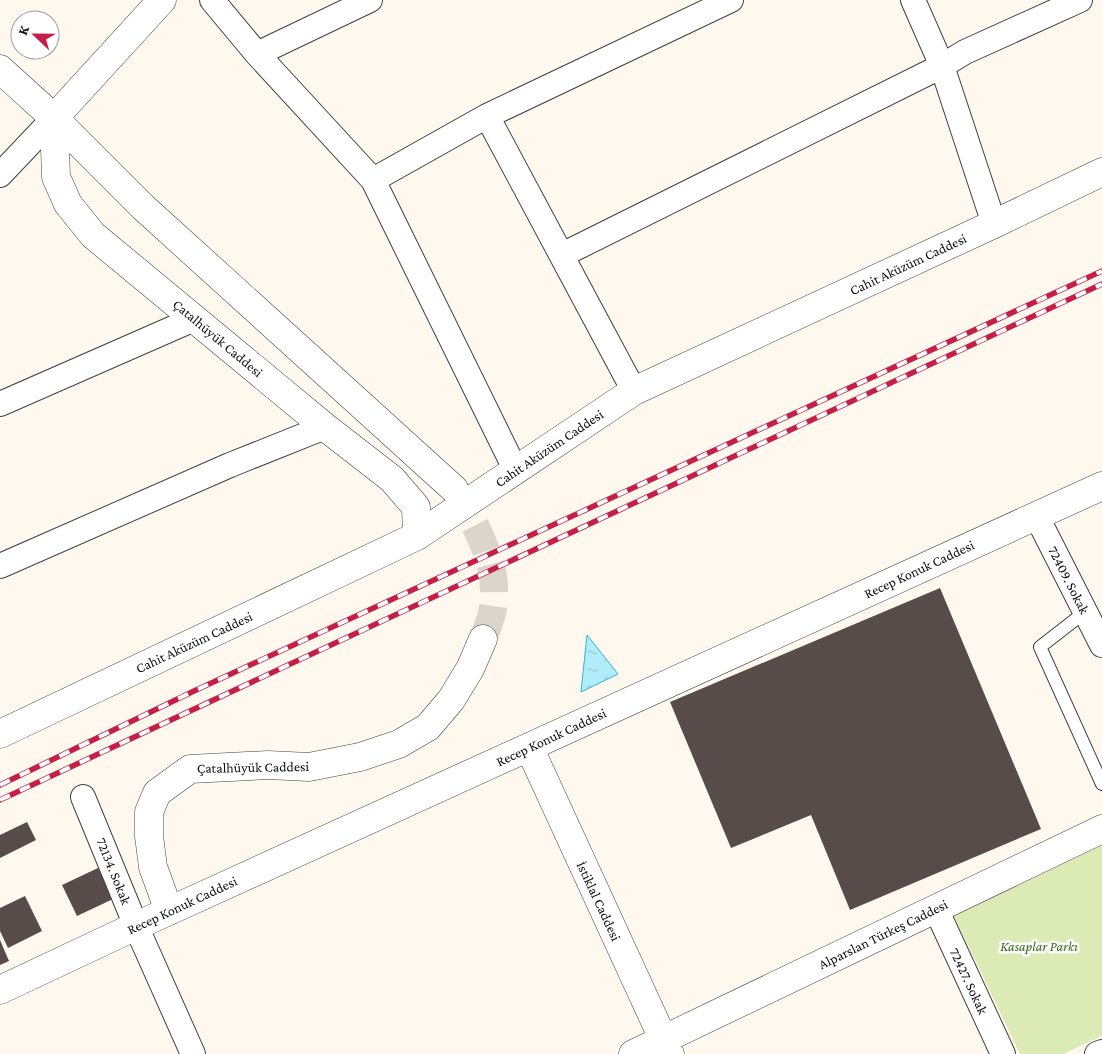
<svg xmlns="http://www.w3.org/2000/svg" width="1102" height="1054" viewBox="0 0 1102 1054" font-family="'Crimson Pro',serif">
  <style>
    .park { fill: #dcebb6 }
    .water { fill: url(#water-ripples); stroke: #34b4d3 }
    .building { fill: #574c49 }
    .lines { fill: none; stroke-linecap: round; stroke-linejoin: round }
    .tertiary-tunnel { stroke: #dbd5cc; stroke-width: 28; stroke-dasharray: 28 14; stroke-linecap: butt }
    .service-casing { stroke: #404040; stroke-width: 14 }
    .minor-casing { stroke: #404040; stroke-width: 26 }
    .tertiary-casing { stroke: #404040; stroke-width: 29 }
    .service { stroke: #fff; stroke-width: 12 }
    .minor { stroke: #fff; stroke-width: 24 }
    .tertiary { stroke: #fff; stroke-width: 28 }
    .rail-casing { stroke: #c31f48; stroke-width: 5.5 }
    .rail { stroke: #fff; stroke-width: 4; stroke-dasharray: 11; stroke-linecap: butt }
    .labels { text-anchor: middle; stroke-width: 5; stroke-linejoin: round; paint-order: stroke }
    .street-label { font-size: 14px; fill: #0d0d0d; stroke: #fff }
    .park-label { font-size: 14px; font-style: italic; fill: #3a681b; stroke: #fff }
  </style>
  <defs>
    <pattern id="water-ripples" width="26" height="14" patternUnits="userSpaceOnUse" patternTransform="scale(1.25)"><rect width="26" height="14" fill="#b0ecf9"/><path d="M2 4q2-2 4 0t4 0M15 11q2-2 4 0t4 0" fill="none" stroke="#96c9d4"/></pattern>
  </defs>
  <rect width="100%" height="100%" fill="#fff8ee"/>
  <path class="park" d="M1102,845V1036L1063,1054H1020L954,916Z"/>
  <path class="water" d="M587,635L618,674L581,692Z"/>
  <path class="building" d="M940,588L1041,829L850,910L811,815L731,848L670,702Z
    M27,822L36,840L0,858V835Z
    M98,868L113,899L77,916L62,885Z
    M25,896L42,931L8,948L0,931V908Z
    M0,940L9,961L0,965Z"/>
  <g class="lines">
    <path class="tertiary-tunnel" d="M454,489C476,525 502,568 492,613C490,622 486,631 483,639"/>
    <defs>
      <path id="service" d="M1085,612L1040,647L1102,784"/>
      <path id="minor" d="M212,0L257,54L373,180L516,471
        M913,0L942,66L994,224
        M257,54L370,0
        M487,116L634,391
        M0,175L54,118
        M373,180L487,116L731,0
        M562,255L942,66L965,52L1080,0
        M0,404L194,319
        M1036,515L1102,645
        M0,566L230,465L325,427
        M83,797L136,926L193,1054
        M936,909L1003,1054
        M1097,1054L1102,1052"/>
      <path id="tertiary" d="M162,0L54,118L143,207L454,489
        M0,69L54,118L56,177L68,204L93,235L325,427L392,479L416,507L417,536
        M0,734L417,536L634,391L994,224L1102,172
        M529,747L670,1054
        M169,911L153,867L149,836V812L157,793L190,769L268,765L309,767L360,757L399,744L428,727L451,700L470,669L483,639
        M0,990L136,926L1102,486
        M633,1054L1102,829"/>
    </defs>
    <use href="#service" class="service-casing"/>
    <use href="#minor" class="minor-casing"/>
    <use href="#tertiary" class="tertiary-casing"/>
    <use href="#service" class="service"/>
    <use href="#minor" class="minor"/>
    <use href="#tertiary" class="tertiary"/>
    <defs>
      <path id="rail" d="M0,785L194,691L1102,271
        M0,800L1102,284"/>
    </defs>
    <use href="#rail" class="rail-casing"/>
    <use href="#rail" class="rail"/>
  </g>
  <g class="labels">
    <g class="street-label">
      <text transform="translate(908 264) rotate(-25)" y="5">Cahit Aküzüm Caddesi</text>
      <text transform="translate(218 338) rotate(40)" y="5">Çatalhüyük Caddesi</text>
      <text transform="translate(549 448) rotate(-34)" y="5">Cahit Aküzüm Caddesi</text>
      <text transform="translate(919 569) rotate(-25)" y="5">Recep Konuk Caddesi</text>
      <text transform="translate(1069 580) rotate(63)" y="5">72409. Sokak</text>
      <text transform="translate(194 642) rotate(-25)" y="5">Cahit Aküzüm Caddesi</text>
      <text transform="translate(551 737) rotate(-25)" y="5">Recep Konuk Caddesi</text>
      <text transform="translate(253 767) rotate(-1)" y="5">Çatalhüyük Caddesi</text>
      <text transform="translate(114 871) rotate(68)" y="5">72134. Sokak</text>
      <text transform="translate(599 901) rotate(65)" y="5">İstiklal Caddesi</text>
      <text transform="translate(182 905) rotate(-25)" y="5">Recep Konuk Caddesi</text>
      <text transform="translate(883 934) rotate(-26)" y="5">Alparslan Türkeş Caddesi</text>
      <text transform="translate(969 981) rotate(65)" y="5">72427. Sokak</text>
    </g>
    <g class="park-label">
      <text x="1039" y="951">Kasaplar Parkı</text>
    </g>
  </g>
  <g transform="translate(35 35) rotate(292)"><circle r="24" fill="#ffffff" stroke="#9e9e9e"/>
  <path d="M0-4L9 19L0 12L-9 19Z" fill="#c31f48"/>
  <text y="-8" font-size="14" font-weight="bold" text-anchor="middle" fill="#0d0d0d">K</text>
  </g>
</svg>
